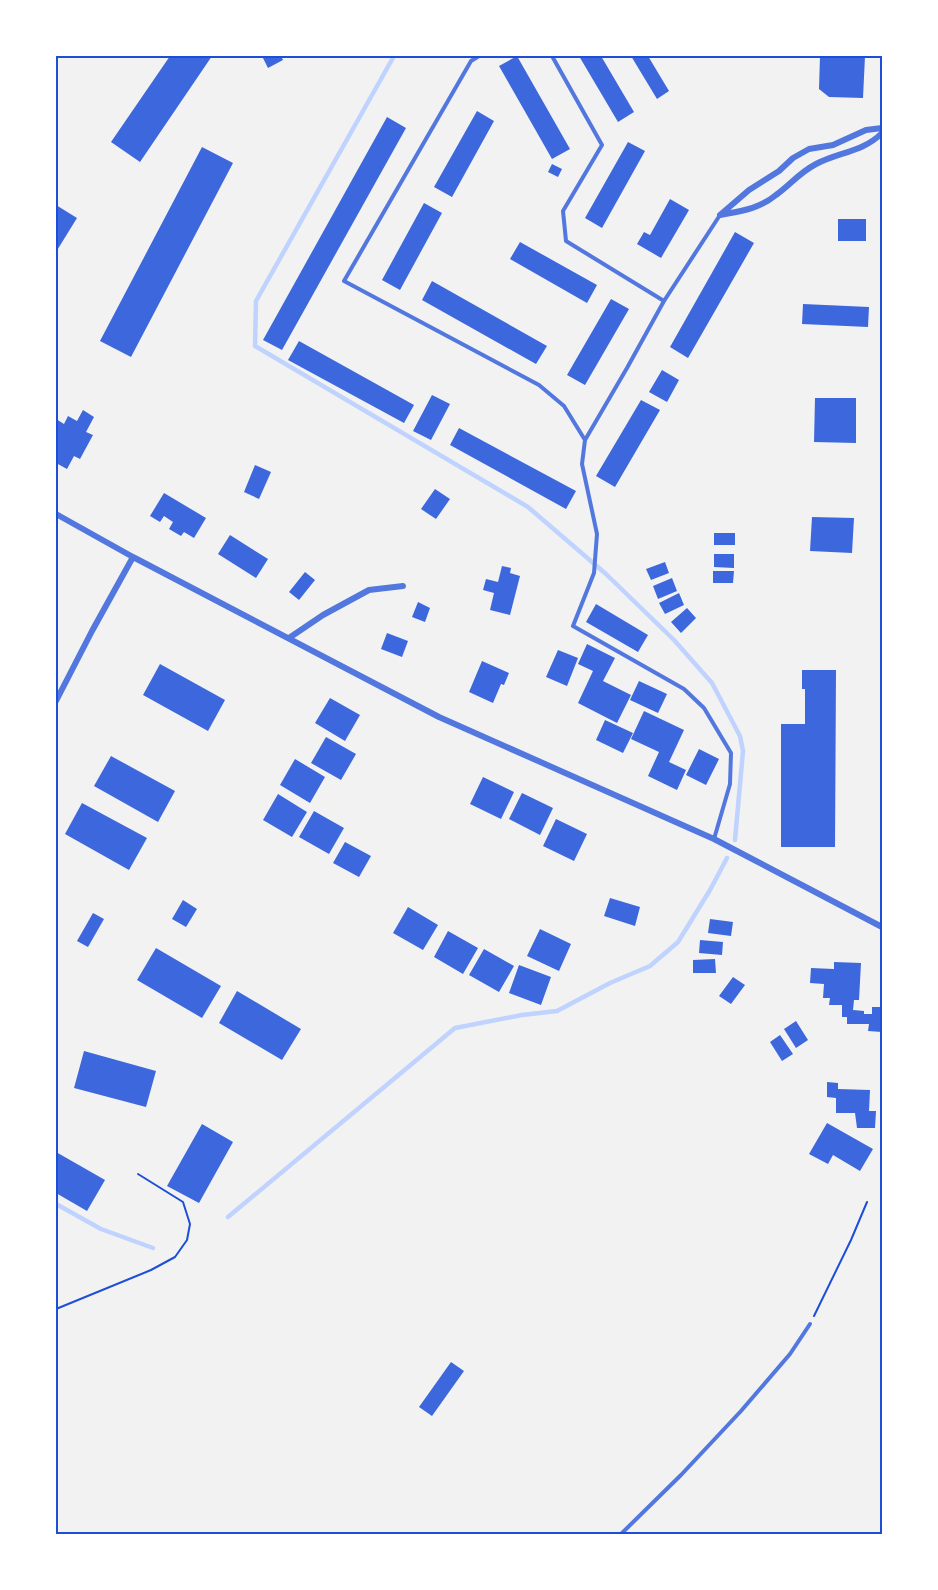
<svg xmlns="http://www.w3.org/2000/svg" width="938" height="1590" viewBox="0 0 938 1590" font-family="Overpass,sans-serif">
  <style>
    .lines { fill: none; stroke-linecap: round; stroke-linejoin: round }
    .stream { stroke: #bfd3fe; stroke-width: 4.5 }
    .building { fill: #3d67dc }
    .path { stroke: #1d4ed8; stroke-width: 2 }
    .service { stroke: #5277de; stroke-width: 4 }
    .minor { stroke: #5277de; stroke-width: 6 }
    .neatline { fill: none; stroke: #1d4ed8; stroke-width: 2 }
  </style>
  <rect width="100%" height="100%" fill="#f2f2f2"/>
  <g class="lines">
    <path class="stream" d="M394,56L256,301L255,346L528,507L606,574L674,640L712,683L740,736L743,751L735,840
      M56,1204L101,1229L153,1248
      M228,1217L455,1028L522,1015L557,1011L610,983L650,966L678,942L710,890L727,858"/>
  </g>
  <path class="building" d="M170,56H212L140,162L111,142Z
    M262,56H281L283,60L268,68Z
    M517,56L570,149L552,159L499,66Z
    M579,56H601L634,112L618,122Z
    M631,56H648L669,91L657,99Z
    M820,56H865L863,98L829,97L819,89Z
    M477,111L494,121L452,197L434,187Z
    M387,117L406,128L282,350L263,340Z
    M628,142L645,151L602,228L585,218Z
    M202,147L233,163L131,357L100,341Z
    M552,164L562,169L558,177L548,172Z
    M670,199L689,210L661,258L637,244L644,232L650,235Z
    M424,203L442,213L400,290L382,280Z
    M56,205L77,218L56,252Z
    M838,219H866V241H838Z
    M735,232L754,243L688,358L670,347Z
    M520,242L597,285L587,303L510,259Z
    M432,281L547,346L536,364L422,300Z
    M611,299L629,309L585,385L567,375Z
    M803,304L869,307L868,327L802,324Z
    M299,341L414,405L404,423L288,360Z
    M662,370L679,380L667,402L649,392Z
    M432,395L450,404L431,440L413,431Z
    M815,398H856V443L814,442Z
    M641,400L660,410L615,487L596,476Z
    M83,410L94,417L86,432L93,435L80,459L74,456L67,469L56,463V419L64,424L68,416L77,421Z
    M459,428L576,491L566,509L450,445Z
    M255,465L271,472L259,499L244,492Z
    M435,489L450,499L436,519L421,509Z
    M164,493L206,518L194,538L184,532L181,536L169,529L173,522L164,516L160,522L150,516Z
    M812,517L854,518L852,553L810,551Z
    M714,533H735V545H714Z
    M230,535L268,559L256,578L218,554Z
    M714,554H734V568L714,567Z
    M665,562L669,573L651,580L646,569Z
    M502,566L511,568L510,573L520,576L510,615L490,610L494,593L483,590L486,579L498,582Z
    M713,571H734L733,583H713Z
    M305,572L315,580L299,600L289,592Z
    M672,578L677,591L658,599L653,586Z
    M679,593L684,605L665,614L659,603Z
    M418,602L430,608L425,622L412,617Z
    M596,604L648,635L638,652L586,622Z
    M687,608L696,618L681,633L671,622Z
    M387,633L408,641L402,657L381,649Z
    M587,644L615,658L603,681L631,695L617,723L578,703L593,671L578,664Z
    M558,650L578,658L567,686L546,677Z
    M482,661L509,673L504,685L501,684L493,703L469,692Z
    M160,664L225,700L208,731L143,695Z
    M802,670H836L835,847H781V724H805V689H802Z
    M639,681L667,694L658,713L630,700Z
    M330,698L360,715L345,741L315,723Z
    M644,711L684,730L669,762L686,770L677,790L648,776L659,752L631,739Z
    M605,720L633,733L623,753L596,740Z
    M326,737L356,754L341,780L311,763Z
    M699,749L719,759L706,785L686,775Z
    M111,756L175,791L158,822L94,786Z
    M295,759L325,777L310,803L280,785Z
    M483,777L514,792L501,819L470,804Z
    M522,793L553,808L540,835L509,819Z
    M278,794L307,812L292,837L263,820Z
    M82,803L147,838L129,870L65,834Z
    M314,811L344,828L329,854L299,837Z
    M556,819L587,834L574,861L543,846Z
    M345,842L371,856L359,877L333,863Z
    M610,898L640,907L635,926L604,916Z
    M183,900L197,909L186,927L172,919Z
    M408,907L438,925L423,950L393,933Z
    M93,913L104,919L88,947L77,941Z
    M710,919L733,922L731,936L708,933Z
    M540,929L571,944L559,971L527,956Z
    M448,931L478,948L463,974L434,957Z
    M700,940L723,942L722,955L699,953Z
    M156,948L221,986L202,1018L137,980Z
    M484,949L514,966L499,992L469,975Z
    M715,959L716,973H693V960Z
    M834,962L861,963L859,1000H854L853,1010L864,1011V1014H872V1007H882V1032L868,1031L869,1024H847V1017H842V1005H829L830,998H823L824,984L810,983L811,968L834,969Z
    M519,965L551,977L541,1005L509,993Z
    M733,977L745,985L731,1004L719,996Z
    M237,991L301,1029L282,1060L219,1023Z
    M796,1021L808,1040L796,1048L784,1029Z
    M780,1035L793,1054L782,1061L770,1042Z
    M84,1051L156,1071L146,1107L74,1088Z
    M827,1082L838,1083V1089L870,1090L869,1111H876L875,1128H857L855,1113H836V1098L827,1097Z
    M827,1123L873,1149L860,1171L833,1155L828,1164L809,1154Z
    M202,1124L233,1142L199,1203L167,1186Z
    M56,1152L105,1180L87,1211L56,1193Z
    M451,1362L464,1371L432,1416L419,1407Z"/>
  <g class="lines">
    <path class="path" d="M56,1309L151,1270L175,1257L187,1240L190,1224L183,1202L138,1174
      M814,1316L851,1240L867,1202"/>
    <path class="service" d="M479,56L471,61L344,281L539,385L564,406L585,440
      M552,56L602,145L563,211L566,241L664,301
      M714,839L730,784L731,753L704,708L684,689L573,626L594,573L597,534L582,464L585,440L627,368L664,301L720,215
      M621,1534L681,1475L741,1411L790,1354L810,1324"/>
    <path class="minor" d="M720,215L749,190L779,171L793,158L809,149L833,145L866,130L882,128
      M720,215C741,211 759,209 776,195C791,184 799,173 816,164C839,152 863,152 882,133
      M56,514L133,557L439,717L714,839L882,927
      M289,638L323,615L369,590L403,586
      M56,701L92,631L133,557"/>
  </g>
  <rect width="938" height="1590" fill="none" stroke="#ffffff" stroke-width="114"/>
  <rect x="57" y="57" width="824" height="1476" class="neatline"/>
</svg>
